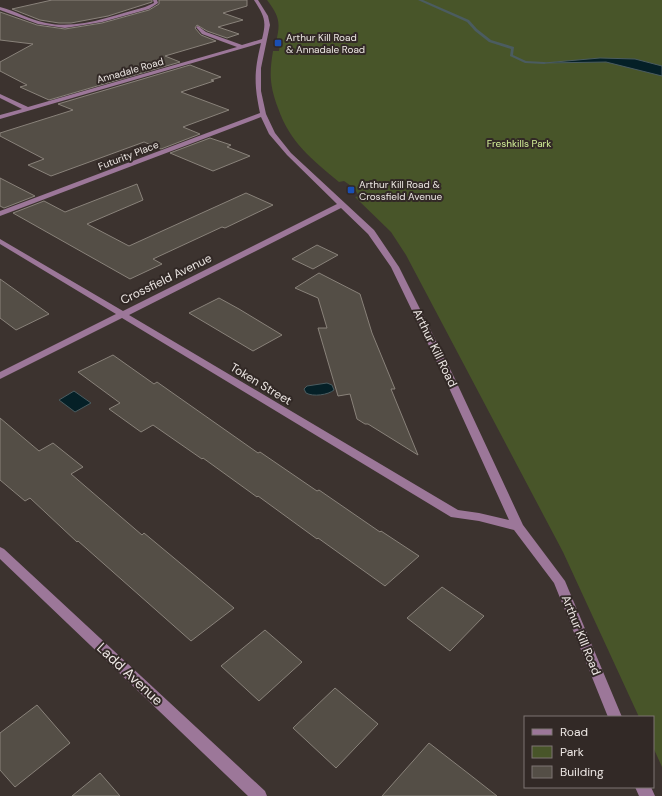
<svg xmlns="http://www.w3.org/2000/svg" width="662" height="796" viewBox="0 0 662 796" font-family="'DM Sans',sans-serif">
  <style>
    .green { fill: #485529 }
    .water { fill: #052027; stroke: #4b5c60 }
    .lines { fill: none; stroke-linecap: round; stroke-linejoin: round }
    .stream { fill: #4b5c60; fill-rule: evenodd }
    .building { fill: #544e46; stroke: #89827a }
    .minor { fill: #9c7799; fill-rule: evenodd }
    .transit-dot { fill: #1a4fb4; stroke: #322926; stroke-width: 1.5 }
    .labels { text-anchor: middle; stroke-width: 4; stroke-linejoin: round; paint-order: stroke }
    .far-poi-label { font-size: 10px; fill: #ede7e4; stroke: #322926; text-anchor: start }
    .far-street-label { font-size: 10px; fill: #ede7e4; stroke: #322926 }
    .far-park-label { font-size: 10px; fill: #d5f299; stroke: #322926 }
    .street-label { font-size: 12px; fill: #ede7e4; stroke: #322926 }
    .near-street-label { font-size: 14px; fill: #ede7e4; stroke: #322926 }
  </style>
  <rect width="100%" height="100%" fill="#3c332f"/>
  <path class="green" d="M267,0H662V767L653,747V717H639L563,552L406,255L391,232L355,197L359,196L354,188L344,181L339,182C312,159 290,143 278,108C270,86 269,75 273,51H279L280,43L276,42C281,22 279,16 267,0Z"/>
  <path class="water" d="M600,58L635,59L662,66V76L606,62L544,63Z
    M327,383L332,385L334,390C328,395 313,397 306,393L304,389L307,386Z
    M74,391L91,403L75,412L59,400Z"/>
  <g class="lines">
    <path class="stream" d="M418,0H423L469,20L477,29L491,40L514,47L513,55L526,61L544,62L546,63L544,64L525,63L510,56L511,49L489,42L475,31L467,22Z"/>
  </g>
  <path class="building" d="M52,0H152V2L108,16L71,23H59L40,20L12,9Z
    M159,0H247V6L223,13L243,20L218,27L239,34L227,38L207,31L197,25L195,28L201,35L216,41L165,56L180,62L49,100L20,87L27,85L0,71V62L33,44L0,40V12L37,25L65,29L102,23L149,10L159,4Z
    M190,65L221,77L211,80L214,81L181,92L229,110L183,127L200,134L161,149L144,142L51,176L28,165L44,159L0,136V133L73,110L58,104Z
    M210,138L231,145L227,147L250,156L213,171L170,153Z
    M0,178L35,196L4,208L0,206Z
    M137,184L143,200L87,224L129,246L246,193L273,205L225,228L222,227L153,259L162,264L130,279L13,213L44,201L65,212Z
    M317,245L338,255L313,269L292,259Z
    M319,273L360,294L372,333L395,389H391L418,455L368,424H365L357,419L350,394L338,396L318,328H327L318,298L295,288Z
    M0,279L49,314L16,330L0,318Z
    M219,298L239,309L282,335L253,351L189,313Z
    M113,355L154,384L157,382L258,453L260,452L317,491L319,490L380,532L381,531L419,556L385,586L318,538L317,539L258,496L257,497L203,458L202,459L153,425L141,432L109,409L120,403L78,372Z
    M0,418L39,451L53,443L83,467L71,474L142,535L144,533L234,608L191,641L78,541L77,542L30,498L25,501L0,480Z
    M442,587L484,616L450,651L407,618Z
    M265,630L302,662L259,701L221,666Z
    M335,688L378,724L336,768L293,728Z
    M37,705L70,743L15,787L0,770V733Z
    M429,743L469,774L497,796H382Z
    M100,773L120,796H72Z"/>
  <g class="lines">
    <path class="minor" d="M153,0H157L158,3L149,9L102,22L65,28L38,24L0,10V7C16,11 30,20 46,23C79,30 114,15 145,7L154,3Z
      M254,0H258L268,16L270,25L261,68V91L266,114L275,133L291,153L374,230L399,267L455,379L523,525L565,581L622,717H608L554,583L514,530L479,521L451,517L122,318L0,379V372L116,314L0,244V239L123,311L337,204L287,155L269,134L261,117L0,216V211L260,113C254,84 254,72 261,43L0,119V115L22,109L0,98V94L28,107L237,47L202,34L196,27L198,26L206,32L242,45L262,39C267,20 264,16 254,0ZM341,208L368,234L391,267L445,379L509,520L479,513L458,510L129,315Z
      M0,547L4,549L265,791L267,796H248L0,559Z
      M635,787H651L655,796H639Z"/>
  </g>
  <g class="transit-dot">
    <rect x="274" y="39" width="8" height="8" rx="2"/>
    <rect x="347" y="186" width="8" height="8" rx="2"/>
  </g>
  <g class="labels">
    <g class="far-poi-label">
      <text x="286" y="41">Arthur Kill Road<tspan x="286" dy="12">&amp; Annadale Road</tspan></text>
      <text x="359" y="188">Arthur Kill Road &amp;<tspan x="359" dy="12">Crossfield Avenue</tspan></text>
    </g>
    <g class="far-street-label">
      <text transform="translate(130 70) rotate(-16)" y="4">Annadale Road</text>
      <text transform="translate(128 155) rotate(-21)" y="4">Futurity Place</text>
    </g>
    <g class="far-park-label">
      <text x="519" y="147">Freshkills Park</text>
    </g>
    <g class="street-label">
      <text transform="translate(166 279) rotate(-26)" y="4">Crossfield Avenue</text>
      <text transform="translate(435 348) rotate(64)" y="4">Arthur Kill Road</text>
      <text transform="translate(261 384) rotate(31)" y="4">Token Street</text>
      <text transform="translate(581 635) rotate(68)" y="4">Arthur Kill Road</text>
    </g>
    <g class="near-street-label">
      <text transform="translate(130 674) rotate(43)" y="5">Ladd Avenue</text>
    </g>
  </g>
  <rect x="524" y="716" width="130" height="72" fill="#322926" stroke="#7d7572"/>
  <rect x="532" y="729" width="20" height="6" fill="#9c7799" stroke="#7d7572"/>
  <text x="560" y="736" font-size="12" fill="#ede7e4">Road</text>
  <rect x="532" y="746" width="20" height="12" fill="#485529" stroke="#7d7572"/>
  <text x="560" y="756" font-size="12" fill="#ede7e4">Park</text>
  <rect x="532" y="766" width="20" height="12" fill="#544e46" stroke="#7d7572"/>
  <text x="560" y="776" font-size="12" fill="#ede7e4">Building</text>
</svg>
